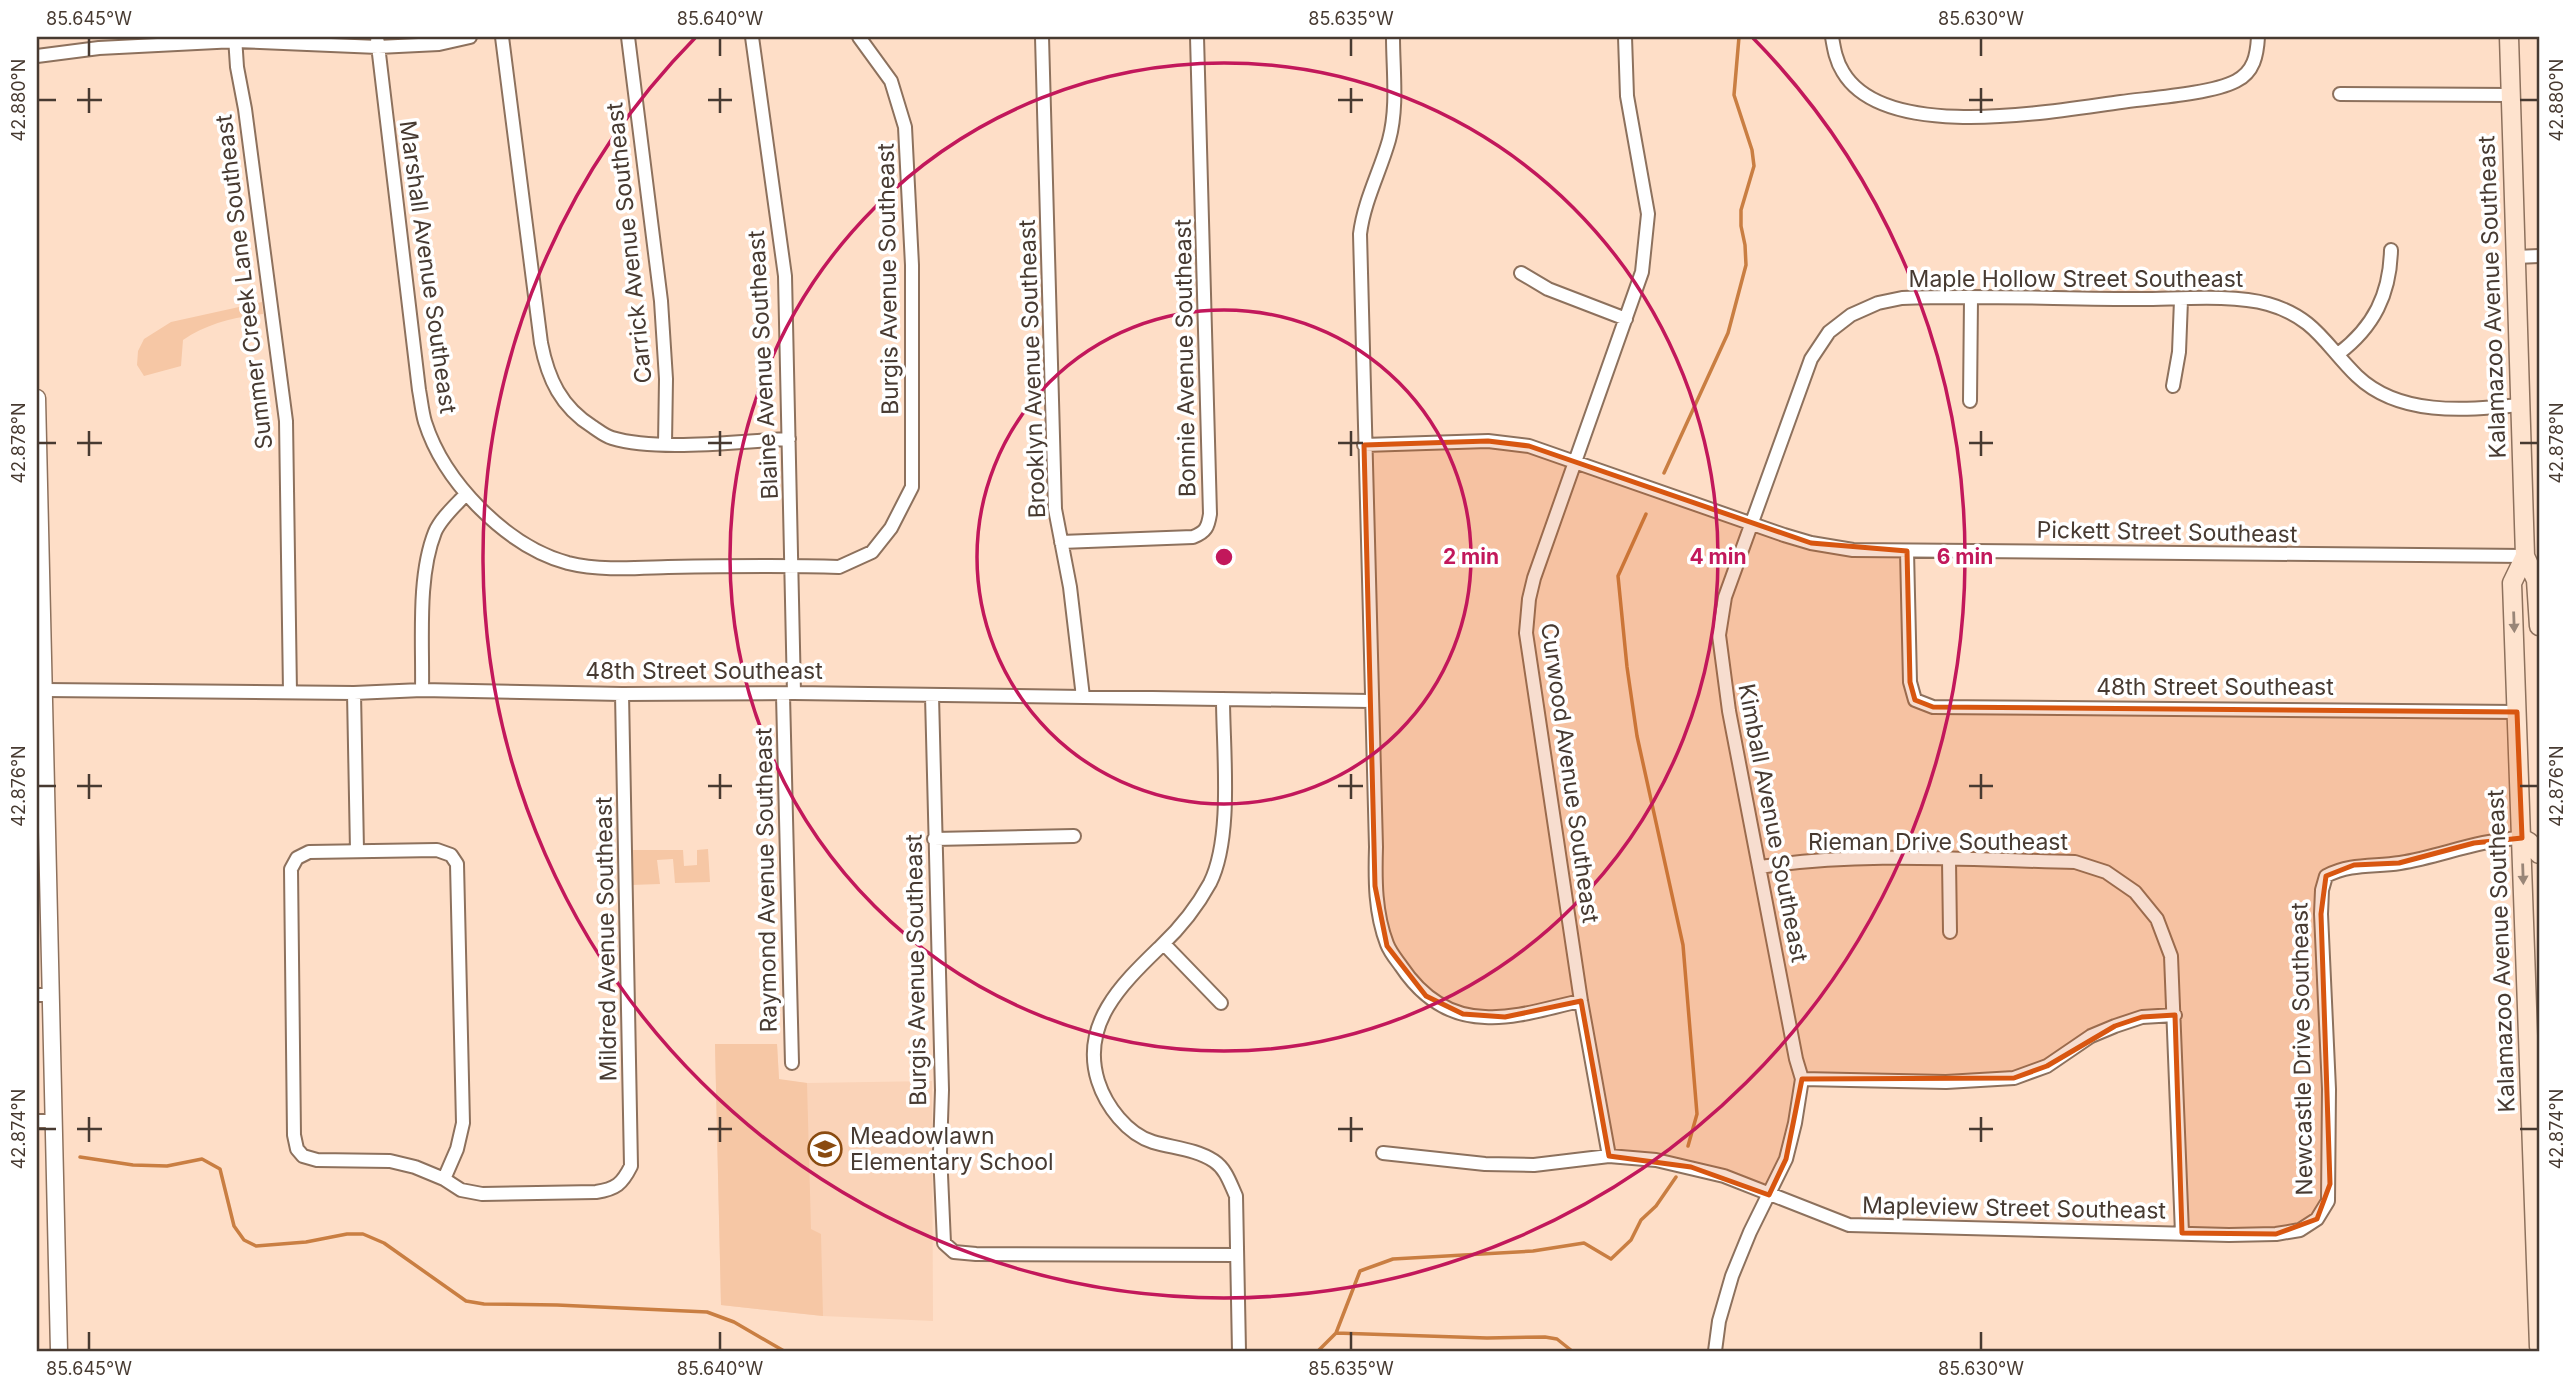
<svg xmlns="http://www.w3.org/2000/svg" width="2576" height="1388" viewBox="0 0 2576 1388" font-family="Inter,sans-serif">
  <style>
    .built { fill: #fad3b8 }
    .green { fill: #f6c7a5 }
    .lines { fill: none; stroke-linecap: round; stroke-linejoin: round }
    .stream { stroke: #c97e42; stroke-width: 3.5 }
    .minor-casing { stroke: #8d715d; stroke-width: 16 }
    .tertiary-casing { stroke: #8d715d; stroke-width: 19 }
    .secondary-casing { stroke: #8d715d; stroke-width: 21 }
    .minor { stroke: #fff; stroke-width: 12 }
    .tertiary { stroke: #fff; stroke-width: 16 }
    .secondary { stroke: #fee3ce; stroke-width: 18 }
    .oneway { fill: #998678 }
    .marked { fill: #d85610; fill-opacity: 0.2; stroke: #d85610; stroke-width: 5; stroke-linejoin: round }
    .ticks { fill: none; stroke: #473a31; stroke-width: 2.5 }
    .ring { fill: none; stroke: #c2185b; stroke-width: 3.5 }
    .labels { text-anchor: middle; stroke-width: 7; stroke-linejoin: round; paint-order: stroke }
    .street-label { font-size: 23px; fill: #473a31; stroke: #fff }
    .poi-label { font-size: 23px; fill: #473a31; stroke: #fff; text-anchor: start }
    .centre { fill: #c2185b; stroke: #fff; stroke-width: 3.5 }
    .ring-label { font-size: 21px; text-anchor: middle; font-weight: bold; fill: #c2185b; stroke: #fff; stroke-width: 7; stroke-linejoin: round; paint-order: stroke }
    .neatline { fill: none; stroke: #473a31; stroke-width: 2.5 }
    .ticks-label { font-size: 18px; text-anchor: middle; fill: #473a31 }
  </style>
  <rect width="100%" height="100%" fill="#fedec7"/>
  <path class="built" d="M715,1044H777L779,1080L807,1083L932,1081L933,1321L823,1316L721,1305Z"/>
  <path class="green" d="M262,302L263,314C235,317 206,324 183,340L181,366L144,376L137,365L138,351L144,339L171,322Z
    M708,849L710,882L675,883L673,859L657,860L660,884L631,885L630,850H683L684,866L697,865V850Z
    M715,1044H777L779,1079L807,1083L811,1229L821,1234L823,1316L721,1305Z"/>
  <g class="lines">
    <path class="stream" d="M1664,473L1728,333L1746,265L1745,245L1741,226V210L1754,166L1752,150L1734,95L1739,37
      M1646,514L1618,576L1627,667L1637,736L1683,945L1697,1114L1688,1146
      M80,1157L133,1165L167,1166L202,1159L220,1169L234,1226L244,1240L256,1246L306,1242L347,1234H363L384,1243L466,1301L484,1304L557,1305L707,1312L734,1322L784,1351
      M1336,1333L1487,1338L1545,1337L1557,1339L1572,1351
      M1318,1351L1336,1333L1360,1271L1393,1259L1533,1251L1584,1243L1611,1259L1631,1240L1641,1220L1656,1206L1676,1177"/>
    <defs>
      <path id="minor" d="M235,37L237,67L245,109L286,421L290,692
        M377,37L419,390C421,400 422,412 425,422C444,482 506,546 568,563C600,571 636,568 668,567C725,566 782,565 839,567L872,552L891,528L912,487V265L905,127L891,81L859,37
        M502,37L541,343C548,379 561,407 593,427C599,431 605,436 612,438C659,452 739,441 789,439
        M628,37L661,301L666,379L665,444
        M752,37L785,276L794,693
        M1042,37L1055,509L1070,587L1083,697
        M1393,37C1393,70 1398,107 1389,140C1380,172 1364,201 1360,234L1376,847C1375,880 1375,913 1387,944C1390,952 1396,959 1401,966C1421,996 1448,1016 1485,1017C1517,1019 1550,1007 1581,1001
        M1832,37C1834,49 1836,61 1843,72C1885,143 2053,111 2121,102C2150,98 2211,94 2236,81C2254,72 2257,55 2258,37
        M37,56L99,48L236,41L378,47L439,44L470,37
        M2340,94L2511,95
        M2516,257L2539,256
        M1521,273L1548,289L1626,319
        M2338,354C2374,327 2390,294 2391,250
        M2173,386L2179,352L2181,300
        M1970,401L1971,298
        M1364,445L1488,441L1529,446L1784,535L1811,543L1853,550L2525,556
        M1061,542L1193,537C1206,532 1208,527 1210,514L1197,37
        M1907,551L1910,682L1915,700L1933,707L2517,712
        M45,690L354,693L422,690L622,694L794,693L1371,701
        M422,690C423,641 417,577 435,532C441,518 456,505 466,494
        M354,693L357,850
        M783,695L792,1063
        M932,696L942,1090L940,1152L944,1243L954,1252L976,1254L1237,1255
        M1223,699C1223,750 1233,837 1210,883C1198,905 1179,929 1161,946C1123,983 1080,1023 1098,1081C1106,1106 1127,1134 1153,1142C1173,1148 1196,1149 1214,1161C1226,1169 1230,1183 1236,1196L1239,1351
        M934,839L1074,836
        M1949,860L1950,932
        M1760,867C1863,851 1971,860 2075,862L2106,872L2135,892L2157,919L2171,956L2182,1233
        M1164,944L1221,1003
        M37,995H52
        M1802,1079L1946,1082L2014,1078L2047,1066L2091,1036L2115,1026L2142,1017L2175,1015
        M37,1121H55
        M1383,1153L1485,1164L1534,1165L1609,1156L1656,1160L1724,1176L1849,1225L2229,1235L2276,1234L2300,1230L2317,1219L2328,1201L2329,1089L2321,914L2322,890L2326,876C2351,863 2373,867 2400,863C2443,856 2476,840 2522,838
        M1609,1156L1581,1001L1526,633L1529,599L1534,578L1642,272L1648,214L1627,96L1625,37
        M444,1179L457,1149L463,1123L457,864L451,855L437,850L309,852L297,858L291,869L294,1135L297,1149L303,1156L317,1160L390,1161L415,1167L444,1179L461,1190L482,1194L596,1192C616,1189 622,1184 631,1166L622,694
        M1715,1351L1719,1321L1732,1276L1750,1232L1786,1159L1795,1123L1802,1079L1796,1059L1729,711L1719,635L1725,597L1811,359L1829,332L1851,315L1878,303L1902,298C1981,295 2061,299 2141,299C2178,299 2233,294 2268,304C2315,317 2326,346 2357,376C2400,417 2466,410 2520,405"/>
      <path id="tertiary" d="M37,398L59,1351"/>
      <path id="secondary" d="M2509,37L2525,556L2536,580L2539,626
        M2525,556L2512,583L2539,1347
        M2522,838L2529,842L2539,854"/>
    </defs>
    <use href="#minor" class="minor-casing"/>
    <use href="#tertiary" class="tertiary-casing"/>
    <use href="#secondary" class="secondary-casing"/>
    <use href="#minor" class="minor"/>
    <use href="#tertiary" class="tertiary"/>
    <use href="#secondary" class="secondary"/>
  </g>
  <defs><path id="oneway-solid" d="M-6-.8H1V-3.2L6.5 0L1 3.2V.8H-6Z" transform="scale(1.75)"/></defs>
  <g class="oneway">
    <use href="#oneway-solid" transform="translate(2514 622) rotate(88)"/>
    <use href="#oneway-solid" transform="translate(2523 874) rotate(88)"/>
  </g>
  <path class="marked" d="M1488,441L1529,446L1811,543L1907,551L1910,682L1915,700L1933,707L2517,712L2522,838L2474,843L2399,863L2354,865L2326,876L2321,914L2330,1184L2317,1219L2276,1234L2182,1233L2175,1015L2142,1017L2115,1026L2047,1066L2014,1078L1802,1079L1786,1159L1769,1195L1691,1167L1609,1156L1581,1001L1505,1017L1463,1014L1426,996L1387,946L1375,886L1364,445Z"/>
  <path class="ticks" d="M89,38V56M720,38V56M1351,38V56M1981,38V56M89,88V113M720,88V113M1351,88V113M1981,88V113M38,100H56M77,100H102M708,100H732M1338,100H1363M1969,100H1993M2520,100H2538M89,431V456M720,431V456M1351,431V456M1981,431V456M38,443H56M77,443H102M708,443H732M1338,443H1363M1969,443H1993M2520,443H2538M89,774V799M720,774V799M1351,774V799M1981,774V799M38,786H56M77,786H102M708,786H732M1338,786H1363M1969,786H1993M2520,786H2538M89,1117V1142M720,1117V1142M1351,1117V1142M1981,1117V1142M38,1129H56M77,1129H102M708,1129H732M1338,1129H1363M1969,1129H1993M2520,1129H2538M89,1332V1350M720,1332V1350M1351,1332V1350M1981,1332V1350"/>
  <g class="ring">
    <circle cx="1224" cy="557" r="247"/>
    <circle cx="1224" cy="557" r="494"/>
    <path d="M1753 38A741 741 0 1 1 695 38"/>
  </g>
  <defs>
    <symbol id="school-ring" viewBox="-11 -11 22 22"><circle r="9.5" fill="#fff" stroke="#8a4b10" stroke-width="1.5"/><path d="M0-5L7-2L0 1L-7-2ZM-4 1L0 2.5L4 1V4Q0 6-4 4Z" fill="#8a4b10"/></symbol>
  </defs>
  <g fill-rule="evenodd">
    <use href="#school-ring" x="806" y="1130" width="38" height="38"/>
  </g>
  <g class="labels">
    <g class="street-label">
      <text transform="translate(629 243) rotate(-96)" y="8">Carrick Avenue Southeast</text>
      <text transform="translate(428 267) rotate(82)" y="8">Marshall Avenue Southeast</text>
      <text transform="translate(888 279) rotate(-91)" y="8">Burgis Avenue Southeast</text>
      <text x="2076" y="287">Maple Hollow Street Southeast</text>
      <text transform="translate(244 282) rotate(-97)" y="8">Summer Creek Lane Southeast</text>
      <text transform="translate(2492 297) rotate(-92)" y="8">Kalamazoo Avenue Southeast</text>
      <text transform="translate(1185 358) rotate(-91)" y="8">Bonnie Avenue Southeast</text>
      <text transform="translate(763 365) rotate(-93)" y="8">Blaine Avenue Southeast</text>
      <text transform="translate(1032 369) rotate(-92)" y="8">Brooklyn Avenue Southeast</text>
      <text transform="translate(2167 532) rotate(1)" y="8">Pickett Street Southeast</text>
      <text x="704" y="679">48th Street Southeast</text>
      <text x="2215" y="695">48th Street Southeast</text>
      <text transform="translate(1570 773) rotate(82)" y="8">Curwood Avenue Southeast</text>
      <text transform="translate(1773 823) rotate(79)" y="8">Kimball Avenue Southeast</text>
      <text x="1938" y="850">Rieman Drive Southeast</text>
      <text transform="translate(766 880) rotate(-91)" y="8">Raymond Avenue Southeast</text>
      <text transform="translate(606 939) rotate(-91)" y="8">Mildred Avenue Southeast</text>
      <text transform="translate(2501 951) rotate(-92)" y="8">Kalamazoo Avenue Southeast</text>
      <text transform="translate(916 970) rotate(-91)" y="8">Burgis Avenue Southeast</text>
      <text transform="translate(2302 1049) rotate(-91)" y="8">Newcastle Drive Southeast</text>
      <text transform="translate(2014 1208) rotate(1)" y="8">Mapleview Street Southeast</text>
    </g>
    <g class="poi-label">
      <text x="850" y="1144">Meadowlawn<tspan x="850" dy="26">Elementary School</tspan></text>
    </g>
  </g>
  <circle cx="1224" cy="557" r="10" class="centre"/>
  <g class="ring-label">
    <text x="1471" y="564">2 min</text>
    <text x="1718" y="564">4 min</text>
    <text x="1965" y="564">6 min</text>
  </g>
  <rect width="2576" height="1388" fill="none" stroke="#ffffff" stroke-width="77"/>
  <rect x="38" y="38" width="2500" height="1312" class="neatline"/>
  <g class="ticks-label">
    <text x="89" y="25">85.645°W</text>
    <text x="720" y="25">85.640°W</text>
    <text x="1351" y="25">85.635°W</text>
    <text x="1981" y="25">85.630°W</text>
    <text transform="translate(19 100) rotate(-90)" y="6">42.880°N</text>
    <text transform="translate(2557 100) rotate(-90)" y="6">42.880°N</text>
    <text transform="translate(19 443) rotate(-90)" y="6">42.878°N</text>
    <text transform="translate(2557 443) rotate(-90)" y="6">42.878°N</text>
    <text transform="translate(19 786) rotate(-90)" y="6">42.876°N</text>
    <text transform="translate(2557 786) rotate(-90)" y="6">42.876°N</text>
    <text transform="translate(19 1129) rotate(-90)" y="6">42.874°N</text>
    <text transform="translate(2557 1129) rotate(-90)" y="6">42.874°N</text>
    <text x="89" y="1375">85.645°W</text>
    <text x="720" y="1375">85.640°W</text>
    <text x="1351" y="1375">85.635°W</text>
    <text x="1981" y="1375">85.630°W</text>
  </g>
</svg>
